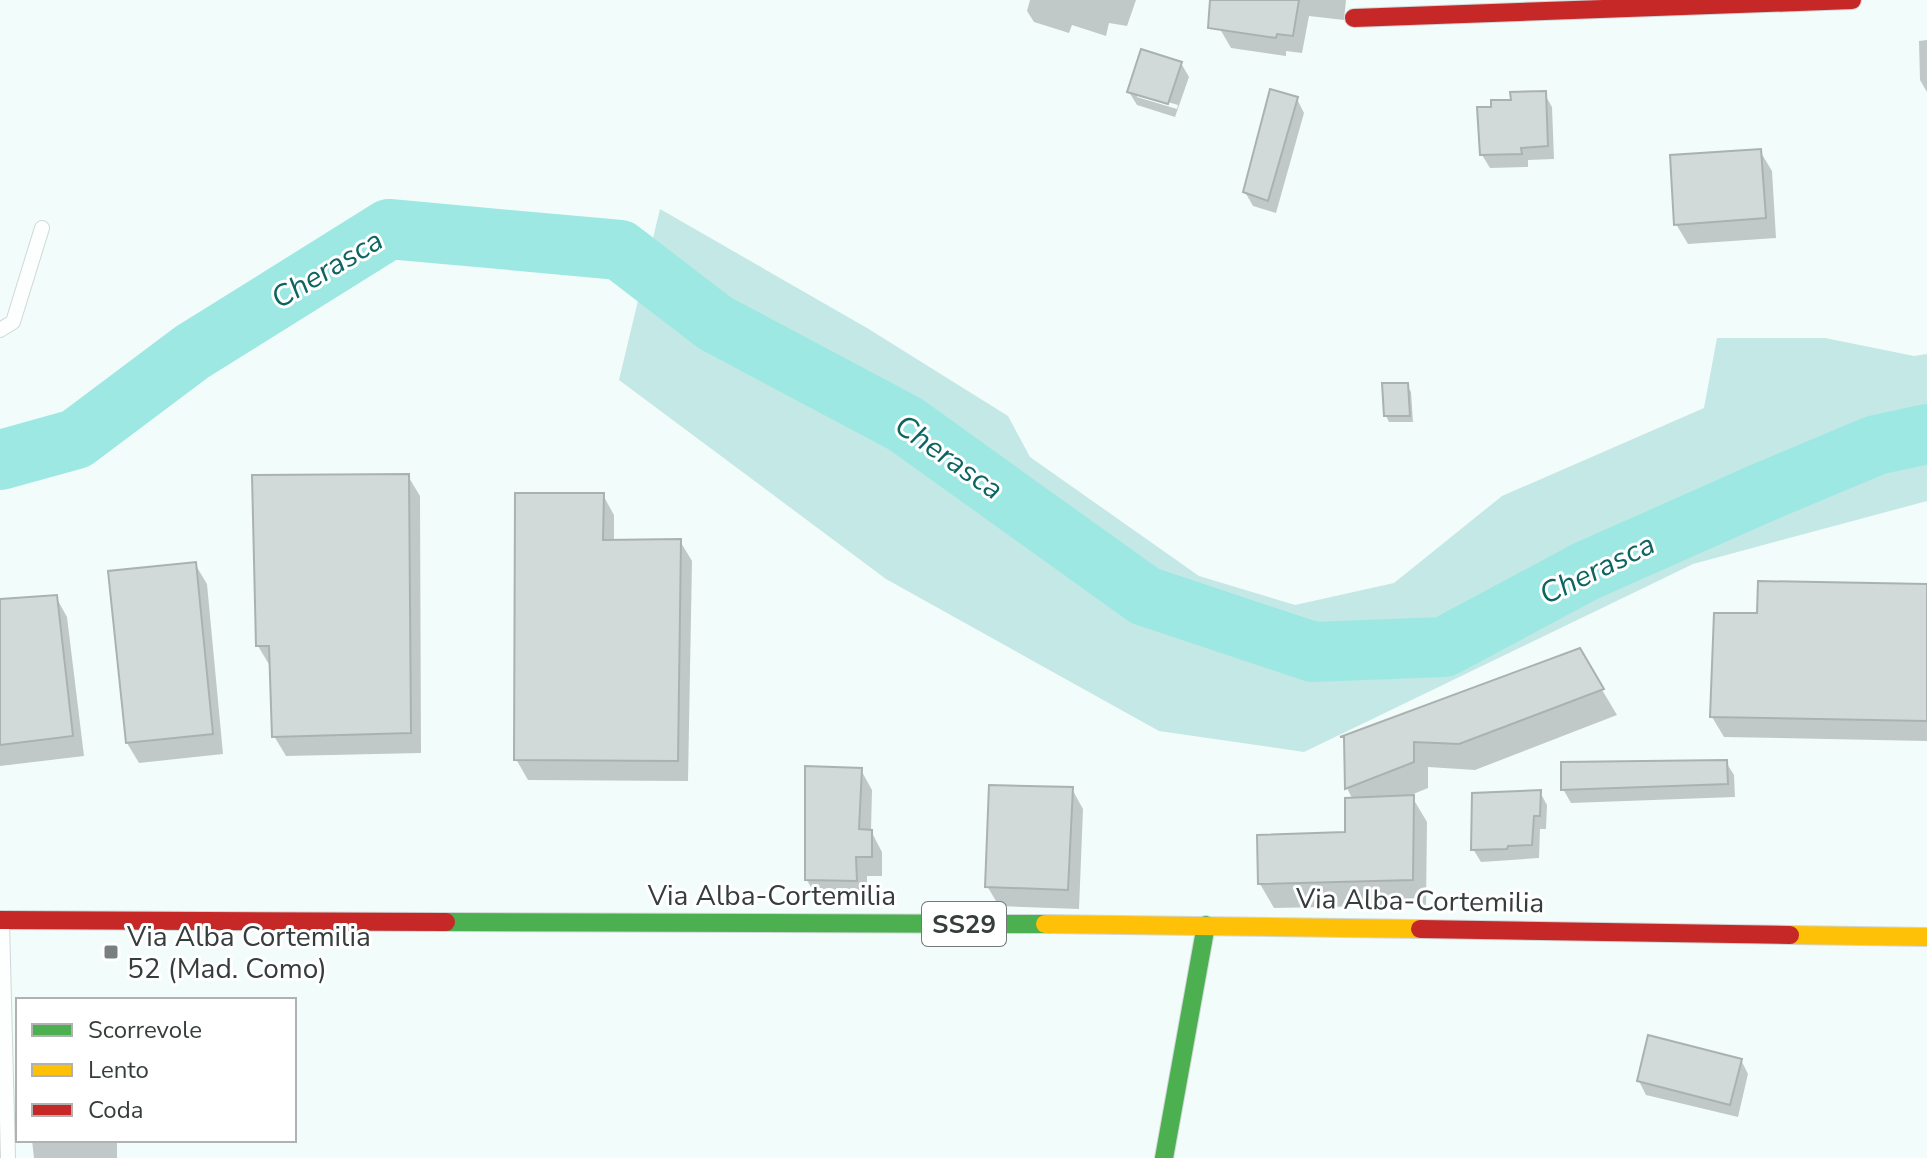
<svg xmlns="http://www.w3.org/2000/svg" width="1927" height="1158" viewBox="0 0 1927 1158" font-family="'Nunito Sans',sans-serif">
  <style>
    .green { fill: #c4e8e5 }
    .shadow { fill: #0003; fill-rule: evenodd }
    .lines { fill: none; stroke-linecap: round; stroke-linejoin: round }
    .river { stroke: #9de8e3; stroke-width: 60 }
    .building { fill: #d2dad9; stroke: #aab2b1; stroke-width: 2 }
    .lane-casing { stroke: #d0d8d7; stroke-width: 16 }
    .fast-casing { stroke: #d0d8d7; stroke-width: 20 }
    .slow-casing { stroke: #d0d8d7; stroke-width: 20 }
    .jam-casing { stroke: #d0d8d7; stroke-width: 20 }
    .lane { stroke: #fdfffe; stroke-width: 14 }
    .fast { stroke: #4caf50; stroke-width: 18 }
    .slow { stroke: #ffc107; stroke-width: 18 }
    .jam { stroke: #c62828; stroke-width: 18 }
    .poi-dot { fill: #78807f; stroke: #fff; stroke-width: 3 }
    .labels { text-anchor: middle; stroke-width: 6; stroke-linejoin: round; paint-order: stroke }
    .shield { fill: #fff; stroke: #727877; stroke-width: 2 }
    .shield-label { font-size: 26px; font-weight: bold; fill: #363e3d }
    .street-label { font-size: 28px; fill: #363e3d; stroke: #fff }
    .poi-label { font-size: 28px; fill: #363e3d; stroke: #fff; text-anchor: start }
    .water-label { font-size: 30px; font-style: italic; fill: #0c6561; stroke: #fff }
  </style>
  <rect width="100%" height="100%" fill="#f2fcfa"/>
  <path class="green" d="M660,209L867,328L1008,416L1030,457L1199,576L1295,605L1394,583L1502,496L1704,408L1717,338H1825L1914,356L1927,354V501L1693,564L1304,752L1159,731L886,579L619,380Z"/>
  <path class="shadow" d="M1030,0H1136L1127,26L1109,23L1106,36L1072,25L1069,33L1034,22L1027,11Z
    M1224,0H1346L1344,20L1309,16L1302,53L1286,51V56L1231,48L1220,29Z
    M1927,40V92L1920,80L1919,41Z
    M1181,63L1189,77L1175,117L1137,105L1129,92ZM1137,93L1178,105L1177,109L1137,97Z
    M1544,93L1552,107L1554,159L1528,160V167L1490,168L1482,155L1493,109Z
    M1297,99L1304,113L1276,213L1253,206L1245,192Z
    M1760,151L1772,171L1776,238L1688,244L1676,224Z
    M1407,385L1411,392L1413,422H1389L1386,416Z
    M408,476L420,496L421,753L286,756L274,736L270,666L258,646Z
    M603,495L614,515V541H680L692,561L688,781L528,780L516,759Z
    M195,564L207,584L223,754L139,763L127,743Z
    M1927,586V741L1724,737L1712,717L1759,615Z
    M56,597L67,617L84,756L0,766V601Z
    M1579,651L1617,715L1475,770L1428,767V788L1411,795L1427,822L1426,905L1274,908L1260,884L1347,834L1353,800L1347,788L1346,744L1343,738Z
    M1726,762L1734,775L1735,797L1571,803L1563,789Z
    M861,770L872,790L871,831L882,852V876H867V900H818L807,880Z
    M1072,789L1083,809L1079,909L999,906L987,886Z
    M1540,792L1547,805L1546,829H1540L1539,858L1481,862L1473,849Z
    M1741,1060L1748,1074L1738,1117L1646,1095L1639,1081Z
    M32,1140H117V1158H34Z"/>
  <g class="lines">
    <path class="river" d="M0,460L76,439L192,352L389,229L620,250L715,323L905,424L1145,596L1313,652L1444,647L1586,571L1764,492L1876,445L1927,434"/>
  </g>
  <path class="building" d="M1210,0H1299L1293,36L1277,34L1276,38L1208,28Z
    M1141,49L1182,62L1168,104L1127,92Z
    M1270,89L1298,97L1268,201L1243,192Z
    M1546,91L1548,146L1521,148L1522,154L1480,155L1477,107H1491V100H1511L1510,92Z
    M1761,149L1766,218L1674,225L1670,155Z
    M1382,383H1408L1410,416H1384Z
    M409,474L411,733L272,737L269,646H256L252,475Z
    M515,493H604L603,540L681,539L678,761L514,760Z
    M196,562L213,734L126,743L108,571Z
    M1758,581L1927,584V721L1710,717L1714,613H1757Z
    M57,595L73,736L0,745V599Z
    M1580,648L1604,689L1459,744L1414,742V762L1345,789L1344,737H1340Z
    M1727,760L1728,784L1561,790V762Z
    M805,766L862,768L859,829L872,830V857H856L857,881L805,880Z
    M989,785L1073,787L1068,890L985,887Z
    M1541,790L1540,816H1534L1532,845L1508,846L1507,849L1471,850L1472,793Z
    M1414,795L1413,880L1258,884L1257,835L1345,832V798Z
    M1648,1035L1742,1059L1730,1105L1637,1081Z"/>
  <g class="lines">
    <defs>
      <path id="lane" d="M0,330L13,322L42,228
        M2,922L8,1158"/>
      <path id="fast" d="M446,922L1045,924
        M1164,1158L1206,925"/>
      <path id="slow" d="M1045,924L1420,929
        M1790,935L1927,937"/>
      <path id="jam" d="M1354,18L1852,0
        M0,920L446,922
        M1420,929L1790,935"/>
    </defs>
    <use href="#lane" class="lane-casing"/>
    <use href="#fast" class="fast-casing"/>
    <use href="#slow" class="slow-casing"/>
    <use href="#jam" class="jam-casing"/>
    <use href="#lane" class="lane"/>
    <use href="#fast" class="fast"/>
    <use href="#slow" class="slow"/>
    <use href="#jam" class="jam"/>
  </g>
  <rect class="poi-dot" x="103" y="944" width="16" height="16" rx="4"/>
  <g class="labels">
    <rect class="shield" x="922" y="902" width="84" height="44" rx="6"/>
    <g class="shield-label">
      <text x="964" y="933">SS29</text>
    </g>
    <g class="street-label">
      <text x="772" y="905">Via Alba-Cortemilia</text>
      <text transform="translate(1420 900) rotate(1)" y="10">Via Alba-Cortemilia</text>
    </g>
    <g class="poi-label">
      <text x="127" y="946">Via Alba Cortemilia<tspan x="127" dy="32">52 (Mad. Como)</tspan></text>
    </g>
    <g class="water-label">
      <text transform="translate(327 269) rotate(-31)" y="10">Cherasca</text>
      <text transform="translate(949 457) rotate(35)" y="10">Cherasca</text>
      <text transform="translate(1597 569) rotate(-26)" y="10">Cherasca</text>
    </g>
  </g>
  <rect x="16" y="998" width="280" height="144" fill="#ffffff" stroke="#afb2b1" stroke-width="2"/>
  <rect x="32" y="1024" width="40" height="12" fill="#4caf50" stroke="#afb2b1" stroke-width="2"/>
  <text x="88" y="1038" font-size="24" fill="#363e3d">Scorrevole</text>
  <rect x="32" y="1064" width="40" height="12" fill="#ffc107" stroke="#afb2b1" stroke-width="2"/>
  <text x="88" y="1078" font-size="24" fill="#363e3d">Lento</text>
  <rect x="32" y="1104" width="40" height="12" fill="#c62828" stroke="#afb2b1" stroke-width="2"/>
  <text x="88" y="1118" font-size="24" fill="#363e3d">Coda</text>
</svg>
